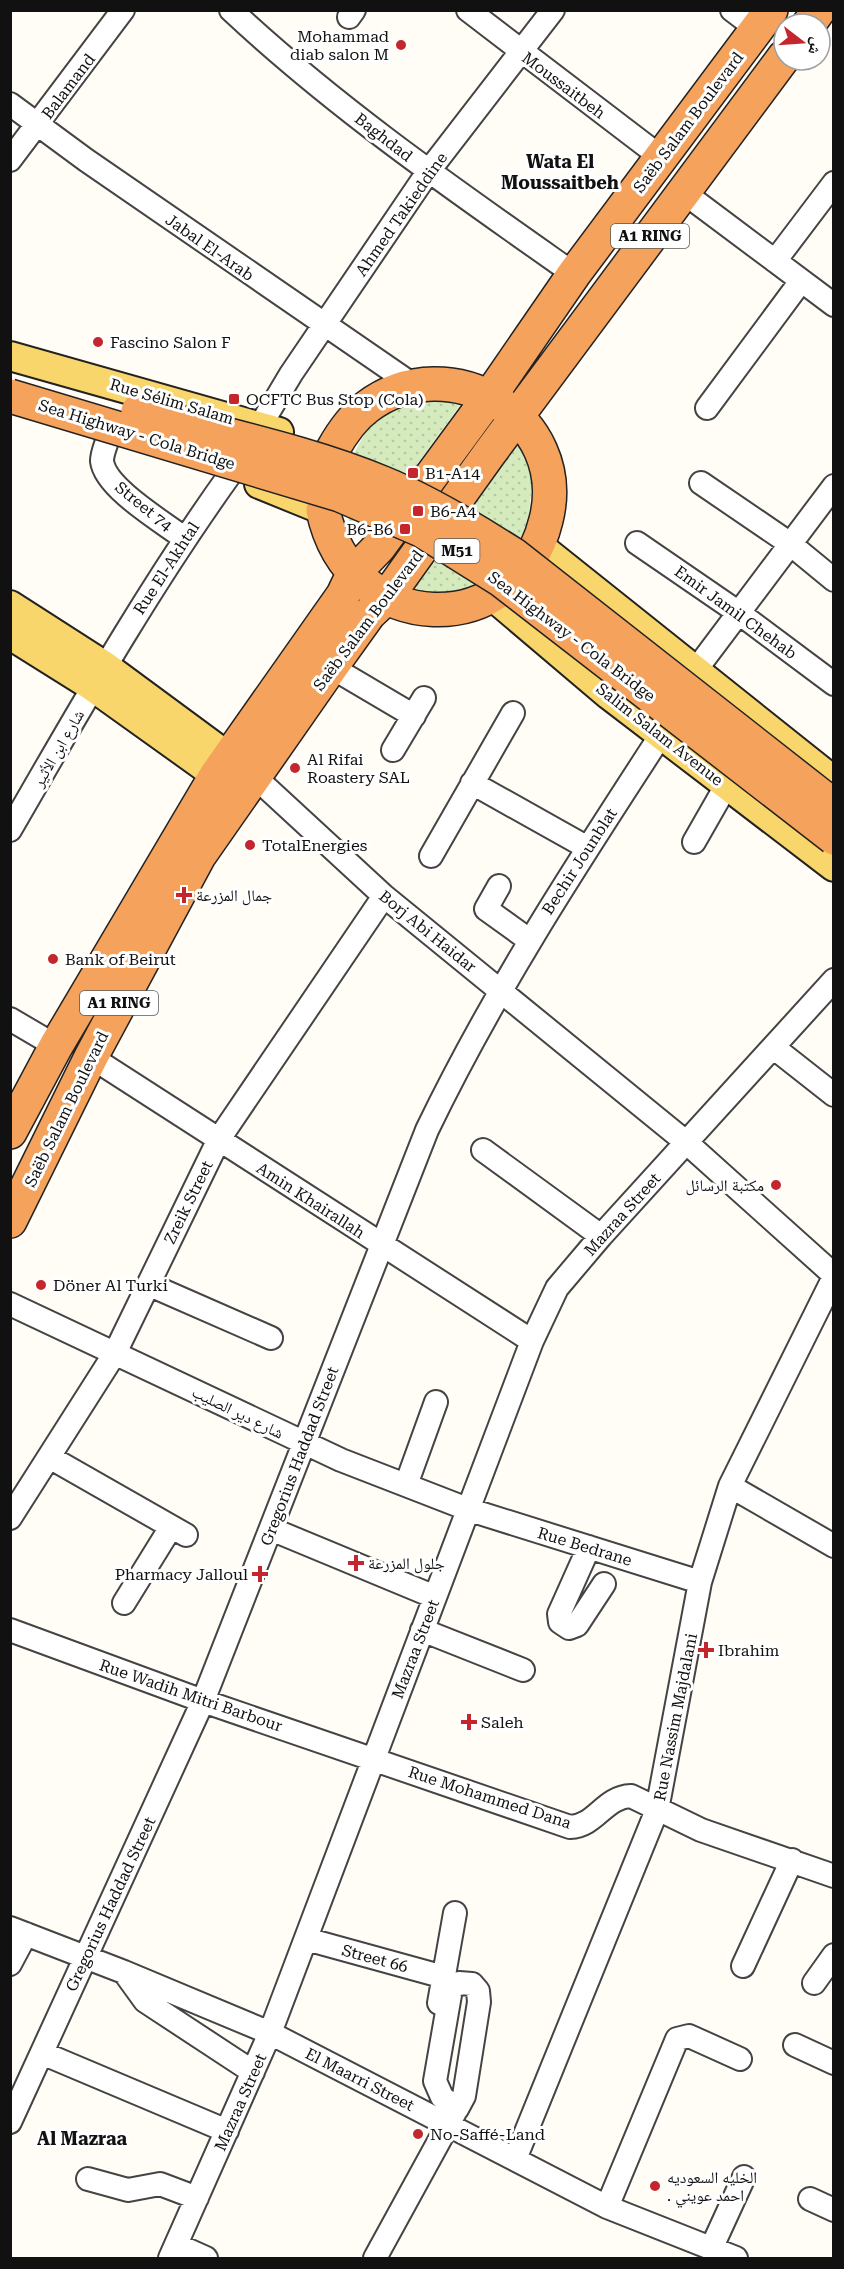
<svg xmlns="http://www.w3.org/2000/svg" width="844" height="2269" viewBox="0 0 844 2269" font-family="'Roboto Serif','Noto Naskh Arabic',serif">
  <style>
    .green { fill: url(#green-dots) }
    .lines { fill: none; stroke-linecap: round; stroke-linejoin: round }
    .minor-casing { stroke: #444; stroke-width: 26 }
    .major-casing { stroke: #222; stroke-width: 32 }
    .highway-casing { stroke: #222; stroke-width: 36 }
    .minor { stroke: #fff; stroke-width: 22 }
    .major { stroke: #f9d66b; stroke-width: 28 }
    .highway { stroke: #f5a25d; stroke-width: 33 }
    .highway-bridge-casing { stroke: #222; stroke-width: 36; stroke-linecap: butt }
    .highway-bridge { stroke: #f5a25d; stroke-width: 33 }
    .poi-dot { fill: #c4262e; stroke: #fff; stroke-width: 2 }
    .labels { text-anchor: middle; stroke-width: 6; stroke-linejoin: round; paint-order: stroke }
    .shield { fill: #fff; stroke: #585858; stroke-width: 1.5 }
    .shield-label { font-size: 15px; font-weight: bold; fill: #111 }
    .poi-label { font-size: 16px; fill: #111; stroke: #fff; text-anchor: start }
    .street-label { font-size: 16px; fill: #111; stroke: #fff }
    .neighbourhood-label { font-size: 18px; font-weight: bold; fill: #111; stroke: #fff }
  </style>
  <defs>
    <pattern id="green-dots" width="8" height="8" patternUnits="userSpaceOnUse" patternTransform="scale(1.5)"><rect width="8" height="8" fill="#d5ebbd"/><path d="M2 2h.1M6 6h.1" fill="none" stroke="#b6c8a1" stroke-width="1.8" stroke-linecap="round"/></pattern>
  </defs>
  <rect width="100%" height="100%" fill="#fffdf5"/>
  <path class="green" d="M427,397L463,401L362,540C358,534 351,527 349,521C334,484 358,433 387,409C396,402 415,401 427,397Z
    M516,438L533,470L527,536L489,583L455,593L430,595L407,589Z"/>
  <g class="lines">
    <defs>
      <path id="minor" d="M231,10C337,109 456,191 574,274
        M468,10L662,158
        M732,10L757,29
        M349,17L354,10
        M10,104L86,160L413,385
        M10,160L123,10
        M683,192L834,305
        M775,261L834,183
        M707,408L801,281
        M260,426L291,374L428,172L553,10
        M108,438C106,445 102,453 102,461C105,488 163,522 184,538
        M701,483L789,543L834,580
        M637,543L739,613L834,684
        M331,667L414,716
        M695,671L834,486
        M393,750L424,698
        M255,777L384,896L687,1143L834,1275
        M472,783L588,848
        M10,830C80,709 149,587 231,473
        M694,842L726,786
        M431,856L513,713
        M499,886L486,909L529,940
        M10,1019L56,1046
        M773,1047L834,1095
        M91,1057L532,1341
        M483,1150L601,1236
        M150,1285L271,1338
        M10,1304L341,1460L470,1510L700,1582
        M51,1458L186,1535
        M406,1485L436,1402
        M730,1486L834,1546
        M10,1518L115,1353L219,1139L384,896
        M271,1529L435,1597
        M589,1547L559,1614L560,1622L569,1628L577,1625L604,1584
        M124,1603L171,1527
        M10,1630L203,1701L570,1827C596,1826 604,1797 631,1796L701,1830L834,1876
        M422,1630L523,1670
        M10,1928L124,1972L270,2033L607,2207L736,2258
        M306,1939L444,1977
        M10,1964L26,1934
        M743,1966L792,1860
        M124,1972L145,2001L253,2072
        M459,1983L472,1984L478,1991L479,2002L464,2096L457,2109L442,2097L435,2081L451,1989Z
        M814,1983L834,1955
        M439,2003L455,1913
        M795,2045L834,2063
        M42,2053L227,2131
        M10,2122L203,1701L427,1130C494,991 577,864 661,735
        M515,2159L657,1810L700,1582L730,1486L834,1277
        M88,2179L128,2190L160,2184L197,2198
        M810,2199L834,2210
        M607,2207L677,2039L689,2036L740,2059
        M177,2245L206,2258
        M711,2249L744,2177
        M170,2258L270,2033L532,1341L557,1288L601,1236L834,980
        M375,2258L455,2112"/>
      <path id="major" d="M10,356L279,432
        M259,484L323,510L324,488
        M538,545L834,781
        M491,595L609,695L834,867
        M10,605L105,666L246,770
        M10,635L93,687L234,788"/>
      <path id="highway" d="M809,24L819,10
        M323,510C350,638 516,644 546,520C572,417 449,345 367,407C352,418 342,433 333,449
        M10,1132L56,1046L217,774L343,595L353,574L379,547L490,396L574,274L771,10
        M10,1221L91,1057L199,856L331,667L369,614L386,598L489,454L784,57"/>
    </defs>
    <use href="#minor" class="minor-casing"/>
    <use href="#major" class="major-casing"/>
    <use href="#highway" class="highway-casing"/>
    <use href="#minor" class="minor"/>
    <use href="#major" class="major"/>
    <use href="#highway" class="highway"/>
    <defs>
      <path id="highway-bridge" d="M10,396L340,495L421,530L501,580L834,838
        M138,411C219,434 306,451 383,483C429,502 472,528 514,555L834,806"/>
    </defs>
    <use href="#highway-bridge" class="highway-bridge-casing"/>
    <use href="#highway-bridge" class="highway-bridge"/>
  </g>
  <g class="poi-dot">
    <circle cx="401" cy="45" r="6"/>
    <circle cx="98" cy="342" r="6"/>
    <rect x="228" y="393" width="12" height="12" rx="3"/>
    <rect x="407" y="467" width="12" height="12" rx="3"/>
    <rect x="412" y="505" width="12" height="12" rx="3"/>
    <rect x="399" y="523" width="12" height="12" rx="3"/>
    <circle cx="295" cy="768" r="6"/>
    <circle cx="250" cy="845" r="6"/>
    <path d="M181 886h6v6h6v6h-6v6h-6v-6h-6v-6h6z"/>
    <circle cx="53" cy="959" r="6"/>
    <circle cx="776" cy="1185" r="6"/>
    <circle cx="41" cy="1285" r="6"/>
    <path d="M353 1554h6v6h6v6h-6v6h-6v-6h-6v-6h6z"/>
    <path d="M257 1565h6v6h6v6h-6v6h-6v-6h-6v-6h6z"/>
    <path d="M703 1641h6v6h6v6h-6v6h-6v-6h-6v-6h6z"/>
    <path d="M466 1713h6v6h6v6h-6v6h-6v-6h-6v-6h6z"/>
    <circle cx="418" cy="2134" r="6"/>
    <circle cx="655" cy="2186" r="6"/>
  </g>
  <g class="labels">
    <g class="shield">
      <rect x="611" y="224" width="78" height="24" rx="4.5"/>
      <rect x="434.5" y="539" width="45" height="24" rx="4.5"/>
      <rect x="80" y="991" width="78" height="24" rx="4.5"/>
    </g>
    <g class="shield-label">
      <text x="650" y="241">A1 RING</text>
      <text x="457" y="556">M51</text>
      <text x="119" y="1008">A1 RING</text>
    </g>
    <g class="poi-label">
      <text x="389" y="42" text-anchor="end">Mohammad<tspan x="389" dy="18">diab salon M</tspan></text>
      <text x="110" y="348">Fascino Salon F</text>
      <text x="246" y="405">OCFTC Bus Stop (Cola)</text>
      <text x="425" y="479">B1-A14</text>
      <text x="430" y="517">B6-A4</text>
      <text x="393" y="535" text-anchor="end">B6-B6</text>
      <text x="307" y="765">Al Rifai<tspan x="307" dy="18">Roastery SAL</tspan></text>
      <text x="262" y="851">TotalEnergies</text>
      <text x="196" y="901">جمال المزرعة</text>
      <text x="65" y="965">Bank of Beirut</text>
      <text x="764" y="1191" text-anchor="end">مكتبة الرسائل</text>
      <text x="53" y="1291">Döner Al Turki</text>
      <text x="368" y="1569">جلول المزرعة</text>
      <text x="248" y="1580" text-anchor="end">Pharmacy Jalloul</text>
      <text x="718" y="1656">Ibrahim</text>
      <text x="481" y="1728">Saleh</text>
      <text x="430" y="2140">No-Saffé-Land</text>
      <text x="667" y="2183">الخليه السعوديه<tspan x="667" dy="18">. احمد عويني</tspan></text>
    </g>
    <g class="street-label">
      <text transform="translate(564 85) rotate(37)" y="6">Moussaitbeh</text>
      <text transform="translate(68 86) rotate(-53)" y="6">Balamand</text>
      <text transform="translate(688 122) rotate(-53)" y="6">Saëb Salam Boulevard</text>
      <text transform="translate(384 137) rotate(38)" y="6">Baghdad</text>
      <text transform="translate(401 214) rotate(-55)" y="6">Ahmed Takieddine</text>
      <text transform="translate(210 247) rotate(35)" y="6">Jabal El-Arab</text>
      <text transform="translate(172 401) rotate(16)" y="6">Rue Sélim Salam</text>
      <text transform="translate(137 434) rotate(17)" y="6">Sea Highway - Cola Bridge</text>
      <text transform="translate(144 506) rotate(39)" y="6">Street 74</text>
      <text transform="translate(166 568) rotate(-57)" y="6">Rue El-Akhtal</text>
      <text transform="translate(736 612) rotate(36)" y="6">Emir Jamil Chehab</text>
      <text transform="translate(368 620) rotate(-53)" y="6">Saëb Salam Boulevard</text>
      <text transform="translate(572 636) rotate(37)" y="6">Sea Highway - Cola Bridge</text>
      <text transform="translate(660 734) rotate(38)" y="6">Salim Salam Avenue</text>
      <text transform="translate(58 748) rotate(-60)" y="6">شارع ابن الأثير</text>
      <text transform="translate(579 861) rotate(-57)" y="6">Bechir Jounblat</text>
      <text transform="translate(428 931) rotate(39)" y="6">Borj Abi Haidar</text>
      <text transform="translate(66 1109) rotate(-64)" y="6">Saëb Salam Boulevard</text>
      <text transform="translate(311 1200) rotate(33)" y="6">Amin Khairallah</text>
      <text transform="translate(188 1202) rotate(-64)" y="6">Zreik Street</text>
      <text transform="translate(622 1214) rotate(-48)" y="6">Mazraa Street</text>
      <text transform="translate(238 1412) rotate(26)" y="6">شارع دير الصليب</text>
      <text transform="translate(299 1456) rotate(-69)" y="6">Gregorius Haddad Street</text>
      <text transform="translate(585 1546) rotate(17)" y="6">Rue Bedrane</text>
      <text transform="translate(415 1649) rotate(-69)" y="6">Mazraa Street</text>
      <text transform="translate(191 1695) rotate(19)" y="6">Rue Wadih Mitri Barbour</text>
      <text transform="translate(675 1717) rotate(-79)" y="6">Rue Nassim Majdalani</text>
      <text transform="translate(490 1797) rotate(18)" y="6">Rue Mohammed Dana</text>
      <text transform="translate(110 1904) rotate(-65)" y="6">Gregorius Haddad Street</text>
      <text transform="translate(375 1958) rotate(15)" y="6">Street 66</text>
      <text transform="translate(360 2079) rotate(27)" y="6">El Maarri Street</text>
      <text transform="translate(240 2102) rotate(-66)" y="6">Mazraa Street</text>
    </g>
    <g class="neighbourhood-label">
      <text x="560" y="168">Wata El<tspan x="560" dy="21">Moussaitbeh</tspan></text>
      <text x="82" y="2145">Al Mazraa</text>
    </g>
  </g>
  <rect width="844" height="2269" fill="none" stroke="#111111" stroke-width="24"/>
  <g transform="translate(802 42) rotate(107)"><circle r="28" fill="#ffffff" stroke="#a0a0a0" stroke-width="1.5"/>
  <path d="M0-4.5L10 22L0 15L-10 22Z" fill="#c4262e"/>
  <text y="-9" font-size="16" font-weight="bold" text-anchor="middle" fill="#111111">ش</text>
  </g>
</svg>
